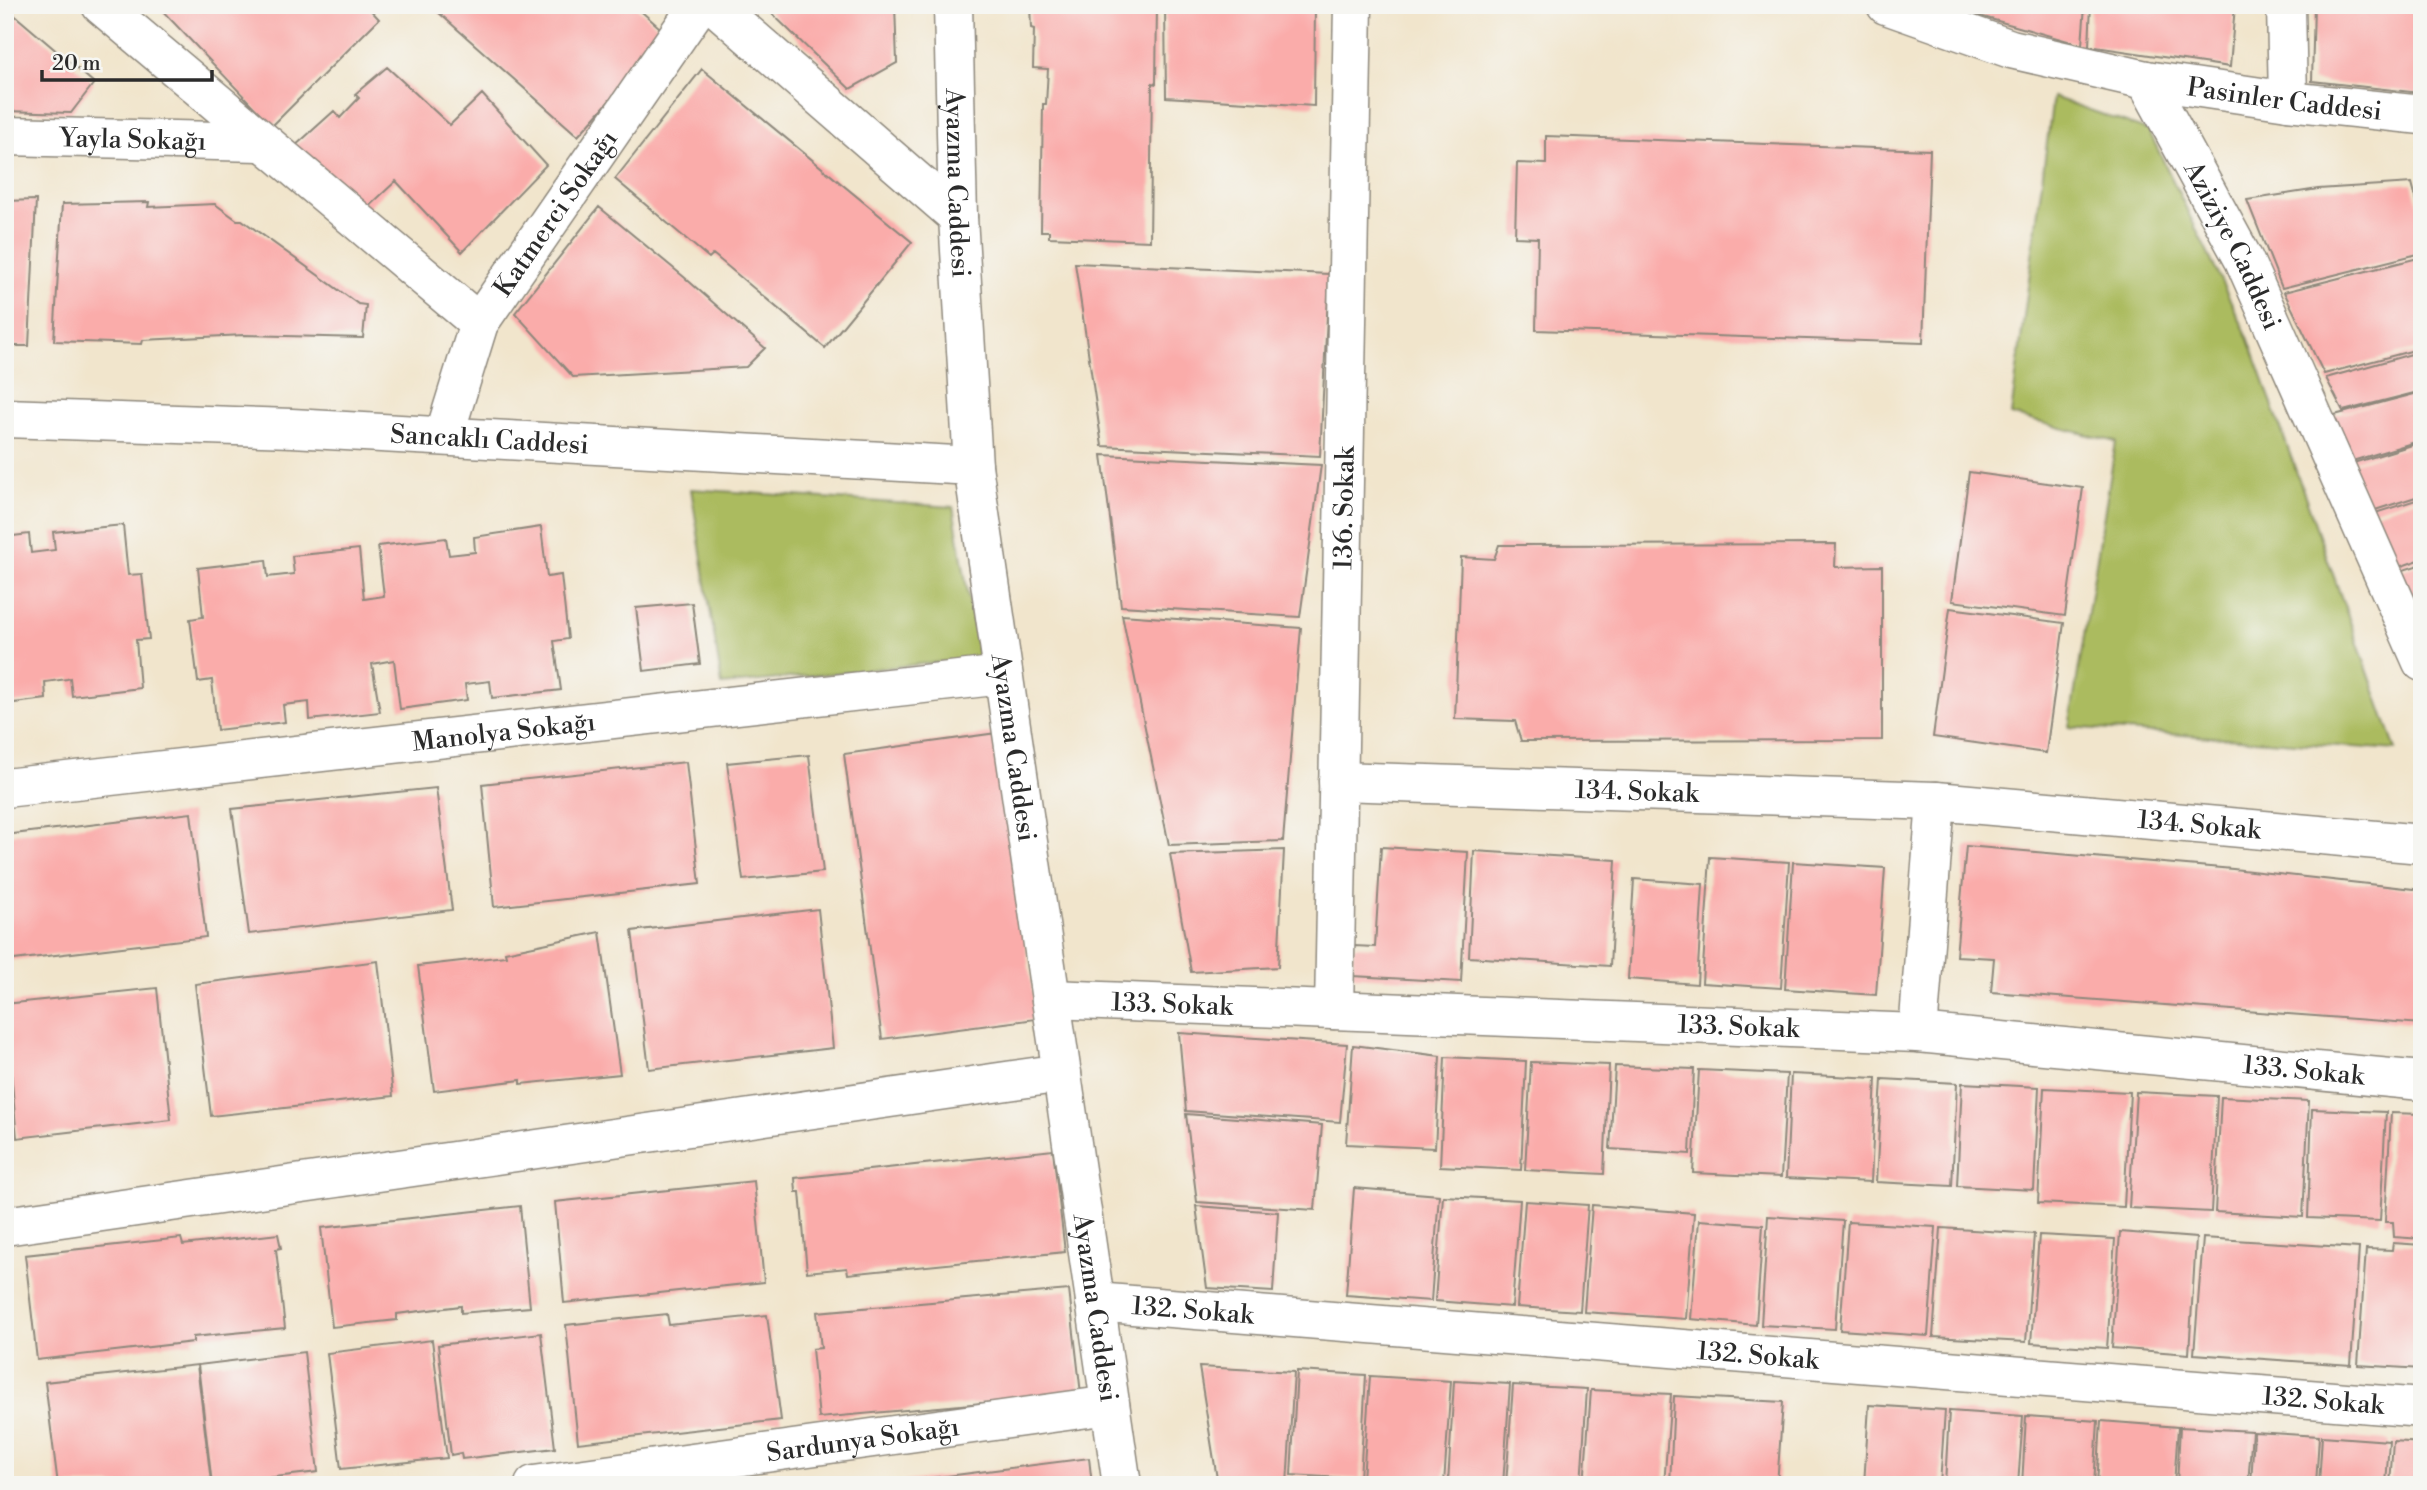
<svg xmlns="http://www.w3.org/2000/svg" width="2427" height="1490" viewBox="0 0 2427 1490" font-family="'Libre Bodoni',serif">
  <style>
    .green { fill: #abbb5f; stroke: #6b7345; stroke-width: 2 }
    .building { fill: #faacaa }
    .lines { fill: none; stroke-linecap: round; stroke-linejoin: round }
    .street-casing { stroke: #8e887c; stroke-width: 41 }
    .secondary-casing { stroke: #8e887c; stroke-width: 41 }
    .street { stroke: #fff; stroke-width: 38 }
    .secondary { stroke: #fff; stroke-width: 38 }
    .labels { text-anchor: middle; stroke-width: 5; stroke-linejoin: round; paint-order: stroke }
    .street-label { font-size: 26px; fill: #2b2b2b; stroke: #f6f6f2 }
  </style>
  <rect width="100%" height="100%" fill="#f6f6f2"/>
  <filter id="ink" filterUnits="userSpaceOnUse"><feTurbulence type="fractalNoise" baseFrequency=".0143" numOctaves="2"/><feDisplacementMap in="SourceGraphic" scale="14" xChannelSelector="R" yChannelSelector="G"/><feConvolveMatrix kernelMatrix="1 2 1 2 8 2 1 2 1" color-interpolation-filters="sRGB"/></filter>
  <filter id="wash" filterUnits="userSpaceOnUse"><feTurbulence type="fractalNoise" baseFrequency=".00686" numOctaves="4" result="noise"/><feDisplacementMap in="SourceGraphic" scale="28" xChannelSelector="R" yChannelSelector="G"/><feGaussianBlur stdDeviation="1.57" result="paint"/><feColorMatrix in="noise" values="0 0 0 0 0 0 0 0 0 0 0 0 0 0 0 0 0 1.4 0 .05"/><feComposite in="paint" operator="in"/></filter>
  <g filter="url(#wash)">
    <rect width="100%" height="100%" fill="#f1e5cc"/>
    <path class="green" d="M2053,97L2149,131L2248,337L2396,750L2069,727L2116,442L2011,415Z
      M691,489L953,507L979,658L722,685Z"/>
    <g id="blocks">
      <path class="building" d="M157,5H366L379,19L272,126Z
        M430,5H634L668,35L578,136Z
        M763,5H895L897,63L850,89Z
        M1030,5H1157L1156,84L1152,83L1150,241L1049,237V231H1041L1043,104H1046L1048,69L1033,68L1034,29L1031,28Z
        M1165,5H1315L1314,106L1166,97Z
        M1973,5H2085L2082,45L1973,14Z
        M2091,5H2235L2230,67L2089,46Z
        M2314,5H2422L2420,93L2312,81Z
        M5,7L94,83L71,113L5,111Z
        M387,67L450,125L482,94L546,165L462,252L396,181L364,211L294,147L334,111L340,118L359,98L355,94Z
        M702,69L912,242L825,348L713,254L709,258L615,179Z
        M1546,136L1930,150L1923,343L1536,330L1538,238L1515,237L1517,163L1546,164Z
        M2412,183L2422,221V253L2282,288L2247,200L2318,189Z
        M36,200L29,346H5V201Z
        M149,202L148,207L215,204L237,220H242L358,304L366,305L363,338L244,335L143,340L142,344L54,341L62,204Z
        M599,207L684,277L765,348L746,367L573,377L515,313Z
        M2422,257V348L2324,374L2284,292Z
        M1075,263L1329,274L1320,456L1102,446Z
        M2422,351V391L2343,411L2326,378Z
        M2422,392V440L2349,462L2327,417Z
        M2422,442V495L2372,511L2350,464Z
        M1102,455L1321,465L1300,617L1121,606Z
        M1969,472L2083,488L2065,616L1952,601Z
        M2422,498V559L2396,568L2372,514Z
        M123,525L128,575L142,574L149,639L136,640L140,688L72,696L70,678L67,679L45,682L46,699L5,704V537L29,534L31,553L55,550L53,532Z
        M541,527L547,577L561,575L568,639L554,641L561,690L492,698L490,681L465,684L467,700L400,709L394,660L372,664L380,712L310,720L309,702L283,705L285,722L217,730L212,680L198,682L190,619L203,617L198,568L266,560L268,577L294,574L292,556L359,549L364,599L384,596L378,546L446,538L449,555L475,552L474,537Z
        M1836,544L1835,567L1882,566V740L1521,741L1515,721L1455,719L1461,557L1494,559L1499,545Z
        M2422,564V617L2397,572Z
        M692,603L700,664L644,671L636,608Z
        M1950,608L2064,623L2046,753L1933,737Z
        M1122,615L1301,628L1283,841L1169,845Z
        M997,733L1036,1019L882,1039L844,754Z
        M809,755L823,872L743,880L727,763Z
        M686,762L700,884L494,907L482,784Z
        M436,788L452,910L249,934L232,809Z
        M191,813L206,937L5,961V835Z
        M1966,846L2233,869L2422,890V1024L1991,992L1994,958L1956,956Z
        M1381,847L1468,852L1461,982L1353,976L1354,946L1375,947Z
        M1284,850L1278,967L1191,972L1170,854Z
        M1474,851L1616,860L1610,966L1469,957Z
        M1710,857L1789,862L1781,988L1702,983Z
        M1793,862L1885,868L1876,995L1785,989Z
        M1634,879L1703,884L1697,984L1628,979Z
        M818,909L833,1048L649,1069L632,931Z
        M600,932L620,1074L521,1084V1080L434,1091L418,966L506,956L505,952Z
        M378,961L393,1096L211,1116L195,984Z
        M157,988L171,1120L17,1138L5,1004Z
        M1179,1033L1347,1044L1340,1122L1186,1111Z
        M1353,1045L1440,1056L1435,1148L1346,1144Z
        M1445,1057L1526,1061L1521,1170L1440,1166Z
        M1531,1062L1609,1065L1604,1174L1525,1170Z
        M1615,1066L1694,1069L1690,1154L1610,1149Z
        M1699,1070L1787,1074L1781,1177L1693,1173Z
        M1791,1074L1876,1078L1871,1182L1786,1178Z
        M1882,1079L1957,1083L1952,1186L1876,1182Z
        M1962,1083L2039,1087L2034,1190L1957,1186Z
        M2044,1088L2130,1092L2124,1207L2038,1203Z
        M2136,1092L2217,1096L2211,1212L2129,1208Z
        M2221,1097L2309,1101L2303,1217L2215,1212Z
        M2312,1109L2386,1112L2380,1221L2308,1218Z
        M2391,1113L2422,1114V1239L2394,1237L2393,1222H2385Z
        M1186,1114L1322,1125L1315,1210L1197,1202Z
        M1053,1150L1065,1252L848,1274L847,1268L807,1272L800,1192H796L795,1178Z
        M754,1181L764,1282L564,1303L555,1202Z
        M1354,1188L1439,1195L1431,1301L1346,1295Z
        M1443,1196L1520,1200L1512,1307L1435,1301Z
        M1525,1201L1588,1205L1580,1311L1517,1307Z
        M1592,1205L1694,1213L1686,1319L1584,1312Z
        M520,1206L530,1307L461,1313V1306L397,1314V1320L332,1327L321,1228Z
        M1196,1206L1278,1212L1273,1292L1207,1288Z
        M1768,1216L1843,1221L1835,1329L1761,1325Z
        M1699,1220L1763,1225L1756,1325L1691,1319Z
        M1848,1222L1936,1227L1928,1336L1840,1330Z
        M1941,1228L2034,1234L2026,1342L1933,1337Z
        M2120,1232L2196,1238L2189,1354L2112,1348Z
        M278,1234L281,1248L276,1249L285,1328L193,1337V1342L37,1360L25,1255L181,1238L183,1245Z
        M2039,1235L2115,1239L2107,1348L2031,1343Z
        M2203,1238L2359,1248L2351,1365L2194,1354Z
        M2393,1243L2422,1245V1369L2358,1365L2366,1249L2392,1250Z
        M1069,1290L1081,1394L819,1418L812,1349L821,1348L817,1312Z
        M667,1314L669,1325L767,1315L781,1420L578,1443L566,1325Z
        M541,1333L555,1448L462,1459L461,1453L451,1455L438,1345Z
        M432,1340L447,1458L341,1469L327,1353Z
        M304,1352L318,1472L212,1484L198,1365Z
        M197,1365L211,1482L185,1485H58L45,1382Z
        M1199,1367L1294,1372L1287,1485H1218Z
        M1297,1371L1366,1375L1360,1479L1291,1475Z
        M1370,1376L1451,1381L1444,1484L1363,1480Z
        M1454,1381L1510,1384L1503,1485L1448,1484Z
        M1513,1385L1587,1389L1581,1485H1506Z
        M1591,1390L1671,1394L1664,1485H1584Z
        M1674,1396L1783,1402L1777,1485H1670Z
        M1869,1405L1945,1410L1940,1485H1864Z
        M1949,1411L2023,1416L2018,1485H1945Z
        M2026,1416L2098,1421L2094,1485H2022Z
        M2101,1421L2178,1427L2174,1485H2097Z
        M2180,1427L2252,1431L2248,1485H2177Z
        M2254,1432L2319,1436L2316,1485H2251Z
        M2322,1436L2389,1441L2386,1485H2319Z
        M2393,1441L2422,1443V1485H2390Z
        M1089,1458L1092,1485H893V1483Z"/>
    </g>
  </g>
  <g filter="url(#ink)">
    <use href="#blocks" fill-opacity="0" stroke="#8e887c" stroke-width="2"/>
    <g class="lines">
      <defs>
        <g id="street">
          <path d="M101,5L479,323"/>
          <path d="M714,5L958,217"/>
          <path d="M2286,5L2288,101"/>
          <path id="s1" d="M5,136L260,142"/>
          <path id="s2" d="M444,436L479,323L699,5"/>
          <path id="s3" d="M1338,781L1936,801"/>
          <path id="s4" d="M5,788L1003,675"/>
          <path id="s5" d="M1051,999L1918,1033L2422,1081"/>
          <path id="s6" d="M1334,1010L1353,5"/>
          <path id="s7" d="M1918,1033L1936,801L2422,844"/>
          <path d="M5,1226L1062,1073"/>
          <path id="s8" d="M1095,1302L2422,1408"/>
          <path id="s9" d="M534,1485L1110,1405"/>
        </g>
        <g id="secondary">
          <path id="s10" d="M953,5L958,217L973,466L1122,1485"/>
          <path id="s11" d="M1886,5L2011,49L2146,80L2244,260L2422,662"/>
          <path id="s12" d="M2146,80L2288,101L2422,115"/>
          <path id="s13" d="M5,418L292,428L973,466"/>
        </g>
      </defs>
      <use href="#street" class="street-casing"/>
      <use href="#secondary" class="secondary-casing"/>
      <use href="#street" class="street"/>
      <use href="#secondary" class="secondary"/>
    </g>
  </g>
  <g class="labels">
    <g class="street-label">
      <text dy="9" stroke="none"><textPath href="#s12" startOffset="140">Pasinler Caddesi</textPath></text>
      <text dy="9" stroke="none"><textPath href="#s1" startOffset="128">Yayla Sokağı</textPath></text>
      <text dy="9" stroke="none"><textPath href="#s10" startOffset="178">Ayazma Caddesi</textPath></text>
      <text dy="9" stroke="none"><textPath href="#s2" startOffset="252">Katmerci Sokağı</textPath></text>
      <text dy="9" stroke="none"><textPath href="#s11" startOffset="458">Aziziye Caddesi</textPath></text>
      <text dy="9" stroke="none"><textPath href="#s13" startOffset="485">Sancaklı Caddesi</textPath></text>
      <text dy="9" stroke="none"><textPath href="#s6" startOffset="502">136. Sokak</textPath></text>
      <text dy="9" stroke="none"><textPath href="#s4" startOffset="502">Manolya Sokağı</textPath></text>
      <text dy="9" stroke="none"><textPath href="#s10" startOffset="746">Ayazma Caddesi</textPath></text>
      <text dy="9" stroke="none"><textPath href="#s3" startOffset="299">134. Sokak</textPath></text>
      <text dy="9" stroke="none"><textPath href="#s7" startOffset="497">134. Sokak</textPath></text>
      <text dy="9" stroke="none"><textPath href="#s5" startOffset="121">133. Sokak</textPath></text>
      <text dy="9" stroke="none"><textPath href="#s5" startOffset="688">133. Sokak</textPath></text>
      <text dy="9" stroke="none"><textPath href="#s5" startOffset="1255">133. Sokak</textPath></text>
      <text dy="9" stroke="none"><textPath href="#s10" startOffset="1312">Ayazma Caddesi</textPath></text>
      <text dy="9" stroke="none"><textPath href="#s8" startOffset="98">132. Sokak</textPath></text>
      <text dy="9" stroke="none"><textPath href="#s8" startOffset="665">132. Sokak</textPath></text>
      <text dy="9" stroke="none"><textPath href="#s8" startOffset="1232">132. Sokak</textPath></text>
      <text dy="9" stroke="none"><textPath href="#s9" startOffset="332">Sardunya Sokağı</textPath></text>
    </g>
  </g>
  <rect width="2427" height="1490" fill="none" stroke="#f6f6f2" stroke-width="28"/>
  <path d="M42 70v10h170v-10" fill="none" stroke="#2b2b2b" stroke-width="3.5"/>
  <text x="52" y="70" font-size="21" fill="#2b2b2b" stroke="#f6f6f2" stroke-width="5" paint-order="stroke">20 m</text>
</svg>
